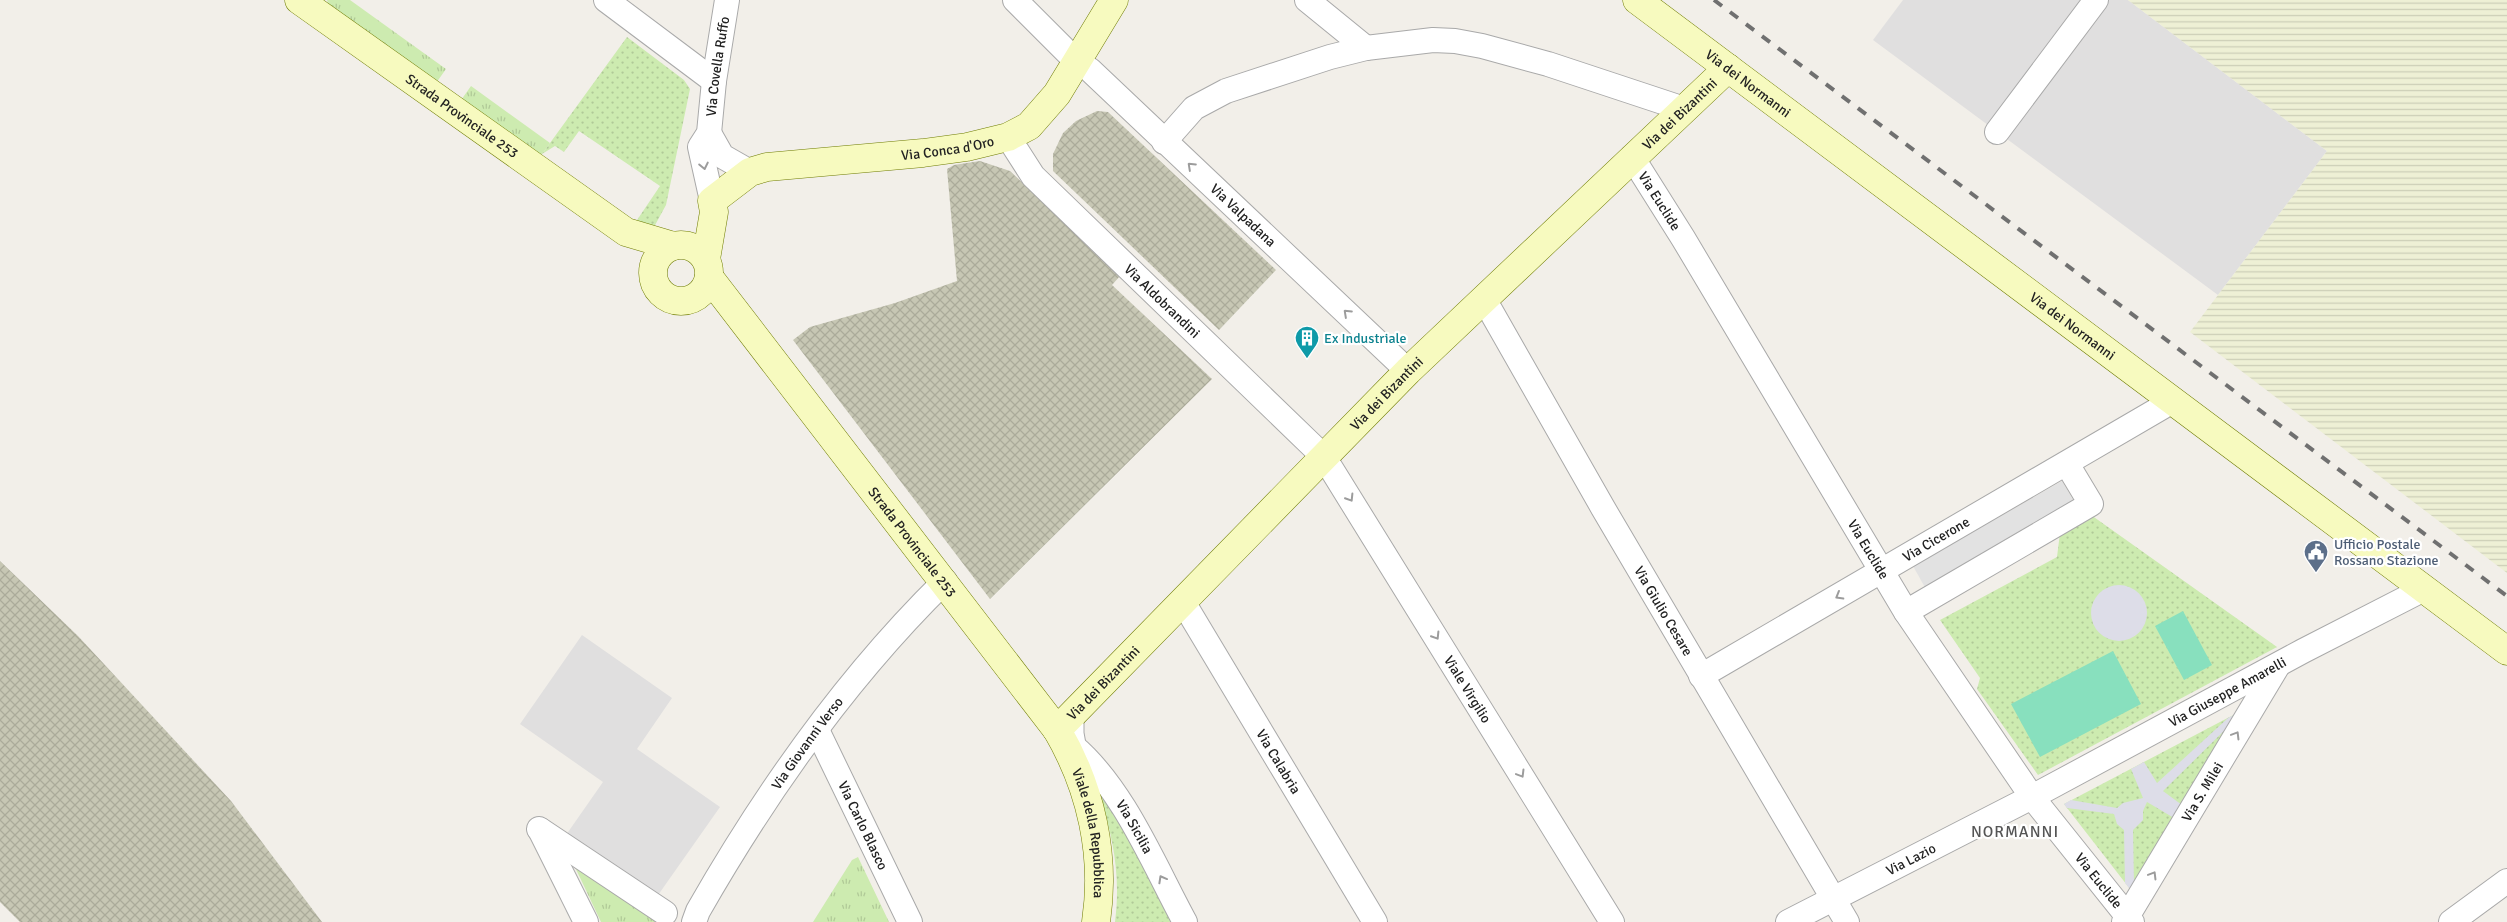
<svg xmlns="http://www.w3.org/2000/svg" width="2507" height="922" viewBox="0 0 2507 922" font-family="Signika,sans-serif">
  <style>
    .residential { fill: #e0dfdf }
    .construction { fill: url(#construction-cross-hatch) }
    .farmland { fill: url(#farmland-rules) }
    .grass { fill: url(#grass-tufts) }
    .garden { fill: url(#garden-dots) }
    .pitch { fill: #88e0be }
    .parking { fill: #e2e2e2 }
    .plaza { fill: #dddde8 }
    .lines { fill: none; stroke-linecap: round; stroke-linejoin: round }
    .lane-casing { stroke: #a9a9a9; stroke-width: 13 }
    .street-casing { stroke: #a9a9a9; stroke-width: 26 }
    .secondary-casing { stroke: #707d05; stroke-width: 29 }
    .lane { stroke: #fff; stroke-width: 11 }
    .street { stroke: #fff; stroke-width: 24 }
    .secondary { stroke: #f7fabf; stroke-width: 28 }
    .rail { stroke: #707070; stroke-width: 4; stroke-dasharray: 10 10; stroke-linecap: butt }
    .oneway { stroke: #9c9c9c }
    .labels { text-anchor: middle; stroke-width: 4.5; stroke-linejoin: round; paint-order: stroke }
    .street-label { font-size: 14px; fill: #222; stroke: #fff }
    .culture-label { font-size: 14px; fill: #0d838f; stroke: #fff; text-anchor: start }
    .service-label { font-size: 14px; fill: #4e5e75; stroke: #fff; text-anchor: start }
    .quarter-label { font-size: 16px; letter-spacing: 1px; fill: #555; stroke: #fff }
  </style>
  <defs>
    <pattern id="construction-cross-hatch" width="8" height="8" patternUnits="userSpaceOnUse" patternTransform="scale(1.25)"><rect width="8" height="8" fill="#c7c7b4"/><path d="M0 0l8 8M0 8l8-8" fill="none" stroke="#abab9a"/></pattern>
    <pattern id="farmland-rules" width="6" height="5" patternUnits="userSpaceOnUse" patternTransform="scale(1.25)"><rect width="6" height="5" fill="#eef0d5"/><path d="M0 2.5h6" fill="none" stroke="#ccceb7"/></pattern>
    <pattern id="grass-tufts" width="24" height="20" patternUnits="userSpaceOnUse" patternTransform="scale(1.25)"><rect width="24" height="20" fill="#cdebb0"/><path d="M3 7l-1-3M5 7V3M7 7l1-3M15 17l-1-3M17 17v-4M19 17l1-3" fill="none" stroke="#b0c997"/></pattern>
    <pattern id="garden-dots" width="8" height="8" patternUnits="userSpaceOnUse" patternTransform="scale(1.25)"><rect width="8" height="8" fill="#cdebb0"/><path d="M2 2h.1M6 6h.1" fill="none" stroke="#b0c997" stroke-width="1.8" stroke-linecap="round"/></pattern>
  </defs>
  <rect width="100%" height="100%" fill="#f2efe9"/>
  <path class="residential" d="M1903,0H2128L2327,151L2218,295L1873,40Z
    M582,635L672,698L637,749L720,807L656,898L566,835L603,782L520,724Z"/>
  <path class="construction" d="M1097,111L1108,112L1276,270L1219,330L1053,171V154L1063,133L1076,121Z
    M980,161L1010,171L1120,276L1112,285L1212,379L990,599L793,340L810,327L895,303L957,281L947,169L954,165Z
    M0,561L78,636L231,801L322,922H20L0,902Z"/>
  <path class="farmland" d="M2128,0H2507V573L2190,332L2327,151Z"/>
  <path class="grass" d="M327,0H350L446,69L434,86L329,6Z
    M471,86L550,143L542,154L537,155L459,103Z
    M858,857L889,922H813L852,860Z
    M574,865L660,922H601Z"/>
  <path class="garden" d="M627,37L684,80L690,89L666,205L654,227L635,223L660,186L579,131L564,152L555,146L542,154Z
    M2091,515L2277,647L2038,775L1977,689L1980,678L1940,620L2057,557L2060,533Z
    M2239,712L2130,889L2064,804Z
    M1102,791L1176,922H1115C1121,874 1113,838 1099,792Z"/>
  <path class="pitch" d="M2183,611L2212,665L2184,680L2155,626Z
    M2113,651L2141,704L2040,757L2011,704Z"/>
  <path class="parking" d="M2062,481L2076,505L1927,591L1913,566Z"/>
  <path class="plaza" d="M2091 613a28 28 0 1 1 56 0a28 28 0 1 1-56 0Z
    M2239,712L2233,722L2163,791L2182,805L2174,818L2147,802L2143,811V820L2133,830L2134,883L2130,889L2125,883L2124,830L2117,824L2114,814L2067,808L2064,804L2071,800L2117,808L2123,803L2143,798L2131,769L2144,762L2157,783L2228,718Z"/>
  <g class="lines">
    <defs>
      <path id="lane" d="M1078,713V733L1081,750"/>
      <g id="street">
        <path d="M606,0L714,81"/>
        <path id="s1" d="M1015,0L1077,62L1090,70L1408,371"/>
        <path d="M1307,0L1366,48"/>
        <path d="M1997,132L2096,0"/>
        <path d="M709,133L722,156L750,172"/>
        <path id="s2" d="M1008,137L1033,176L1324,457L1612,922"/>
        <path d="M1164,142L1194,108L1226,91L1330,57L1366,48L1433,40L1455,41L1482,46L1548,64L1684,109"/>
        <path id="s3" d="M1632,157L1683,238L1906,612L2032,797L2132,922"/>
        <path id="s4" d="M712,201L700,147L709,133L714,81L727,0"/>
        <path id="s5" d="M1484,299L1603,508L1847,922"/>
        <path id="s6" d="M1183,602L1375,922"/>
        <path d="M1906,612L2091,504L2067,464"/>
        <path id="s7" d="M1701,676L2171,402"/>
        <path id="s8" d="M817,730L910,922"/>
        <path id="s9" d="M1067,747L1073,746C1123,788 1154,865 1185,922"/>
        <path d="M539,829L665,913"/>
        <path d="M540,830L586,922"/>
        <path id="s10" d="M694,922L698,911C766,792 847,677 945,581"/>
        <path id="s11" d="M1788,922L2032,797L2303,651L2424,589"/>
        <path id="s12" d="M2124,922L2277,667"/>
        <path d="M2451,922L2507,881"/>
      </g>
      <g id="secondary">
        <path id="s13" d="M299,0L626,232L673,246"/>
        <path id="s14" d="M1637,0L2507,651"/>
        <circle cx="681" cy="273" r="28"/>
        <path id="s15" d="M706,259L714,212L712,201L750,172L767,167L923,153L967,147L1008,137L1029,126L1057,94L1114,0"/>
        <path id="s16" d="M709,277L1057,730C1091,788 1106,855 1096,922"/>
        <path id="s17" d="M1057,730L1408,371L1728,68"/>
      </g>
    </defs>
    <use href="#lane" class="lane-casing"/>
    <use href="#street" class="street-casing"/>
    <use href="#secondary" class="secondary-casing"/>
    <use href="#lane" class="lane"/>
    <use href="#street" class="street"/>
    <use href="#secondary" class="secondary"/>
    <path class="rail" d="M1714,0L2507,596"/>
  </g>
  <defs><path id="oneway-chevron" d="M-2-3.5L2.5 0L-2 3.5" fill="none" stroke-width="1.6" stroke-linecap="round" stroke-linejoin="round" transform="scale(1.25)"/></defs>
  <g class="oneway">
    <use href="#oneway-chevron" transform="translate(704 166) rotate(78)"/>
    <use href="#oneway-chevron" transform="translate(1191 166) rotate(-137)"/>
    <use href="#oneway-chevron" transform="translate(1347 313) rotate(-137)"/>
    <use href="#oneway-chevron" transform="translate(1350 498) rotate(58)"/>
    <use href="#oneway-chevron" transform="translate(1839 596) rotate(150)"/>
    <use href="#oneway-chevron" transform="translate(1436 636) rotate(58)"/>
    <use href="#oneway-chevron" transform="translate(2236 735) rotate(-59)"/>
    <use href="#oneway-chevron" transform="translate(1521 774) rotate(59)"/>
    <use href="#oneway-chevron" transform="translate(2153 875) rotate(-59)"/>
    <use href="#oneway-chevron" transform="translate(1162 879) rotate(-119)"/>
  </g>
  <defs>
    <symbol id="building-pin" viewBox="-11 -11 22 30"><path d="M0 17L-7.5 6A9.5 9.5 0 1 1 7.5 6Z" fill="#0f9aa8" stroke="#fff"/><path d="M-4-6H4V6H1V3H-1V6H-4ZM-2.5-4.3h1.7v1.8h-1.7ZM.8-4.3h1.7v1.8H.8ZM-2.5-1h1.7V.8h-1.7ZM.8-1h1.7V.8H.8Z" fill="#fff"/></symbol>
    <symbol id="civic-pin" viewBox="-11 -11 22 30"><path d="M0 17L-7.5 6A9.5 9.5 0 1 1 7.5 6Z" fill="#5c6f8a" stroke="#fff"/><path d="M-.6-6.5H3V-4.5H.6V-3L4-1V1h2V6H-6V1h2V-1L-.6-3ZM-1.2 2.5V6h2.4V2.5Z" fill="#fff"/></symbol>
  </defs>
  <g fill-rule="evenodd">
    <use href="#building-pin" x="1293" y="324" width="28" height="38"/>
    <use href="#civic-pin" x="2302" y="538" width="28" height="38"/>
  </g>
  <g class="labels">
    <g class="street-label">
      <text dy="5" stroke="none"><textPath href="#s4" startOffset="139">Via Covella Ruffo</textPath></text>
      <text dy="5" stroke="none"><textPath href="#s14" startOffset="139">Via dei Normanni</textPath></text>
      <text dy="5" stroke="none"><textPath href="#s17" startOffset="876">Via dei Bizantini</textPath></text>
      <text dy="5" stroke="none"><textPath href="#s13" startOffset="200">Strada Provinciale 253</textPath></text>
      <text dy="5" stroke="none"><textPath href="#s15" startOffset="306">Via Conca d'Oro</textPath></text>
      <text dy="5" stroke="none"><textPath href="#s3" startOffset="52">Via Euclide</textPath></text>
      <text dy="5" stroke="none"><textPath href="#s1" startOffset="314">Via Valpadana</textPath></text>
      <text dy="5" stroke="none"><textPath href="#s2" startOffset="226">Via Aldobrandini</textPath></text>
      <text dy="5" stroke="none"><textPath href="#s14" startOffset="544">Via dei Normanni</textPath></text>
      <text dy="5" stroke="none"><textPath href="#s17" startOffset="471">Via dei Bizantini</textPath></text>
      <text dy="5" stroke="none"><textPath href="#s7" startOffset="272">Via Cicerone</textPath></text>
      <text dy="5" stroke="none"><textPath href="#s16" startOffset="334">Strada Provinciale 253</textPath></text>
      <text dy="5" stroke="none"><textPath href="#s3" startOffset="458">Via Euclide</textPath></text>
      <text dy="5" stroke="none"><textPath href="#s5" startOffset="360">Via Giulio Cesare</textPath></text>
      <text dy="5" stroke="none"><textPath href="#s17" startOffset="66">Via dei Bizantini</textPath></text>
      <text dy="5" stroke="none"><textPath href="#s2" startOffset="724">Viale Virgilio</textPath></text>
      <text dy="5" stroke="none"><textPath href="#s11" startOffset="496">Via Giuseppe Amarelli</textPath></text>
      <text dy="5" stroke="none"><textPath href="#s10" startOffset="212">Via Giovanni Verso</textPath></text>
      <text dy="5" stroke="none"><textPath href="#s6" startOffset="186">Via Calabria</textPath></text>
      <text dy="5" stroke="none"><textPath href="#s12" startOffset="152">Via S. Milei</textPath></text>
      <text dy="5" stroke="none"><textPath href="#s8" startOffset="106">Via Carlo Blasco</textPath></text>
      <text dy="5" stroke="none"><textPath href="#s9" startOffset="108">Via Sicilia</textPath></text>
      <text dy="5" stroke="none"><textPath href="#s16" startOffset="681">Viale della Repubblica</textPath></text>
      <text dy="5" stroke="none"><textPath href="#s11" startOffset="138">Via Lazio</textPath></text>
      <text dy="5" stroke="none"><textPath href="#s3" startOffset="862">Via Euclide</textPath></text>
    </g>
    <g class="culture-label">
      <text x="1324" y="343">Ex Industriale</text>
    </g>
    <g class="service-label">
      <text x="2334" y="549">Ufficio Postale<tspan x="2334" dy="16">Rossano Stazione</tspan></text>
    </g>
    <g class="quarter-label">
      <text x="2015" y="837">NORMANNI</text>
    </g>
  </g>
</svg>
